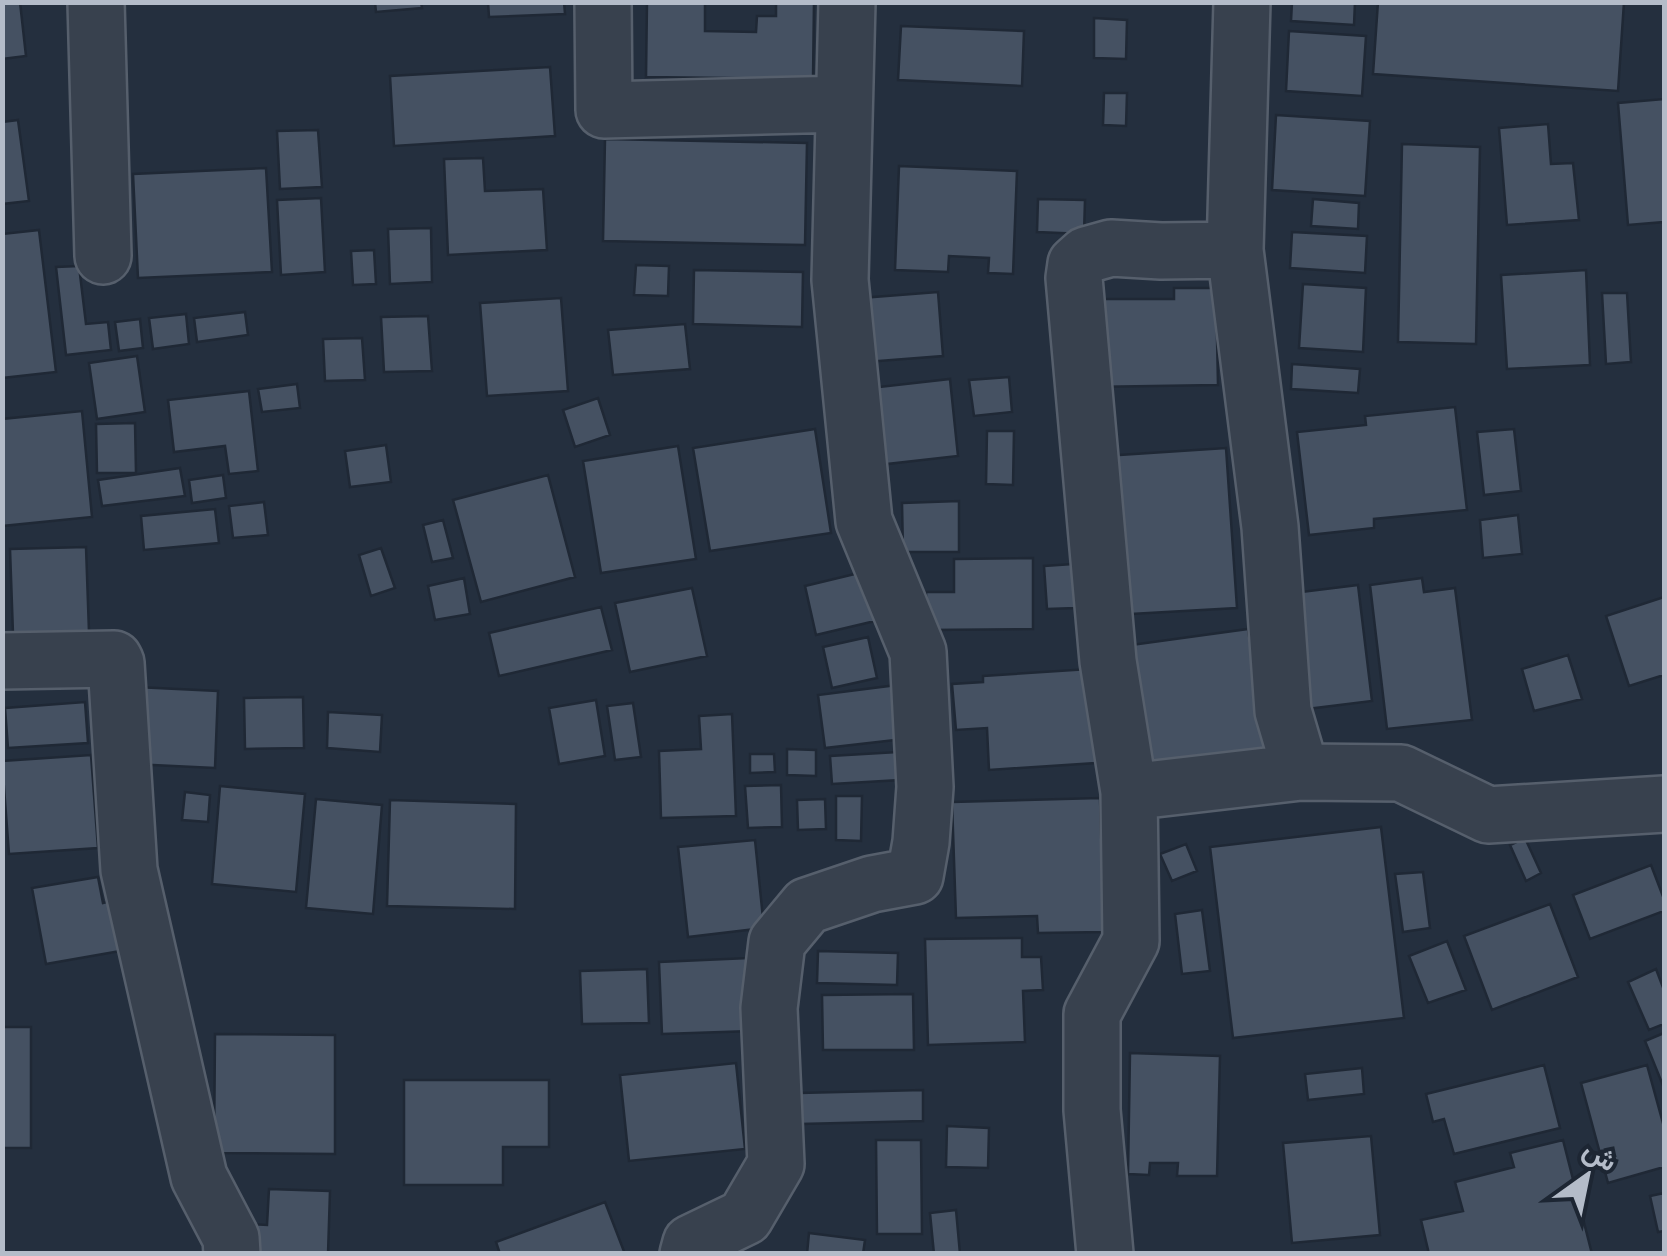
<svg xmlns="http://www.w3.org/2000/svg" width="1667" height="1256" viewBox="0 0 1667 1256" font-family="'Fira Sans',Vazirmatn,sans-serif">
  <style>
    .building { fill: #455162; stroke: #1f2835; stroke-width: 2.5 }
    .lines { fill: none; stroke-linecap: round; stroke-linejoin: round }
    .minor-casing { stroke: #565f6c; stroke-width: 60 }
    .minor { stroke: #38414e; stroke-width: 55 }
  </style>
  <rect width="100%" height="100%" fill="#242f3e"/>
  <path class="building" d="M2,2H20L26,56L2,59Z
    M375,2H421L422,8L376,12Z
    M488,2H564L565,14L489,17Z
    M647,2H705V31L756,32L757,16H776V2H814L813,79L646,77Z
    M1292,2H1355L1354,25L1291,21Z
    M1378,2H1624L1618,91L1373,74Z
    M1094,18L1127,20L1126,59L1094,58Z
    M901,26L1024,31L1022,86L898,80Z
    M1289,31L1366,36L1362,96L1286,91Z
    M550,67L555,136L394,146L390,76Z
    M1104,93H1127L1126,126L1103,125Z
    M1664,99V222L1628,225L1618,103Z
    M1276,115L1370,121L1365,196L1272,190Z
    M18,120L29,201L2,204V122Z
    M1548,124L1551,164L1573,163L1579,220L1507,225L1499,128Z
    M318,130L322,187L280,189L277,131Z
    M605,139L807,143L805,245L603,241Z
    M1402,144L1480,147L1476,344L1398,342Z
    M483,158L485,191L543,189L547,250L448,255L444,159Z
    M899,166L1017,171L1013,274L988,273L989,258L949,256L948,272L895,270Z
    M266,168L272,272L138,278L133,174Z
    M321,198L325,272L281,275L277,200Z
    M1038,199L1085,200L1084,234L1037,232Z
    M1313,199L1359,203L1358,229L1311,226Z
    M431,228L432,282L390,284L388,229Z
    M39,230L56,372L2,378V234Z
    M1292,232L1367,236L1365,273L1290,268Z
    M374,250L376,284L353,285L351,251Z
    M636,265L669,266L668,296L634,295Z
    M79,266L86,324L108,322L111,350L66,355L56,267Z
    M694,270L803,272L802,327L693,324Z
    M1586,270L1590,365L1507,369L1501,275Z
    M1303,284L1366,288L1363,352L1299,348Z
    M1174,288H1216L1218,385L1088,387L1087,299H1174Z
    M938,292L943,356L866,362L861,298Z
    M1602,293H1627L1631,362L1606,364Z
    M561,298L568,391L487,396L480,303Z
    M245,312L248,335L197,342L194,318Z
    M186,314L189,344L153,349L149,318Z
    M428,316L432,371L384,372L381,317Z
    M140,319L143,348L119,351L115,322Z
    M685,324L690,369L613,375L608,330Z
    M362,338L365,380L325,381L323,339Z
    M137,356L145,412L97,419L89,363Z
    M1292,364L1360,369L1358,393L1291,389Z
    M1009,377L1012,412L974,416L969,380Z
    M950,379L958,456L878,465L870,388Z
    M297,384L300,408L262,412L258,389Z
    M249,391L258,471L229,474L225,446L174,452L168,400Z
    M598,398L610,435L575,447L563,410Z
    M1455,407L1467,510L1374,519V528L1309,535L1297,432L1366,425L1365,416Z
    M82,411L92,517L2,526V419Z
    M135,423L136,473H97L96,424Z
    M815,429L831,533L710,551L693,448Z
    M1514,429L1521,491L1484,495L1477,432Z
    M987,431H1014L1013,485L986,484Z
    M386,445L391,482L350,487L345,451Z
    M678,446L696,559L601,573L583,461Z
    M1226,448L1237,608L1113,615L1104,456Z
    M180,468L185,496L102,506L98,480Z
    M223,475L226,498L192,503L189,480Z
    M548,475L575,577L481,602L453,500Z
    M959,501V552H903L902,503Z
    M264,502L268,535L233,538L229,506Z
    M215,509L219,543L144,550L141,516Z
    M1518,515L1522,554L1483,558L1480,520Z
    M443,520L453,558L432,562L423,525Z
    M86,547L89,632L13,634L10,549Z
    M381,548L395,588L371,596L359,555Z
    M1033,558V629L926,630V592H954V559Z
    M1073,564L1076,608L1047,609L1044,566Z
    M863,572L875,621L816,635L805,586Z
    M464,578L470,614L435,620L428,586Z
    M1422,578L1424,592L1455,588L1472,720L1387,729L1370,585Z
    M1358,585L1372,701L1307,709L1293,593Z
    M692,588L707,656L630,672L615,603Z
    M1664,597V675L1629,686L1606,616Z
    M601,607L612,650L499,676L489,633Z
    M1248,629L1266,752L1141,768L1124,646Z
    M868,637L877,678L832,688L823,647Z
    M1568,655L1582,699L1534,711L1522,669Z
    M1089,669L1096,763L989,770L987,728L956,730L952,684L983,682V676Z
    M897,685L904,739L825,748L818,695Z
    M136,687L218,691L215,768L132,764Z
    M303,697L304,748L245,749L244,698Z
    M596,700L605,756L559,764L549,708Z
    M85,702L88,743L8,748L5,708Z
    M633,703L641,757L615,760L607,706Z
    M328,712L382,715L380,752L327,748Z
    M732,714L736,816L661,818L659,751L701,749L699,716Z
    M787,749L816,750V776L787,775Z
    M898,752L900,780L832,784L830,756Z
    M750,754H774L775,772L750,773Z
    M91,755L98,848L9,854L2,761Z
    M781,785L782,827L748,828L745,786Z
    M220,786L305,794L296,892L212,884Z
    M185,792L210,795L208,822L182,820Z
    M836,796H862L861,841L836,840Z
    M1100,798L1104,932L1038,933L1037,916L956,918L952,802Z
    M316,799L382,805L373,914L306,908Z
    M825,799L826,829L798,830L797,800Z
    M390,800L516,804L515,909L387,906Z
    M1381,827L1404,1018L1233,1038L1210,847Z
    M1525,838L1541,873L1526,881L1510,845Z
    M755,840L764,928L688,937L678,847Z
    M1186,844L1197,871L1172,881L1160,854Z
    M1651,865L1664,899V911L1590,939L1573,895Z
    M1423,872L1430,928L1403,932L1395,874Z
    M98,877L103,903L116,900L126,950L46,964L32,888Z
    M1550,904L1578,977L1492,1010L1464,936Z
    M1202,910L1210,971L1182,974L1175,914Z
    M1022,938V957H1041L1043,990L1023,991L1025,1042L928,1045L925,939Z
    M1447,941L1466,990L1428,1003L1409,956Z
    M818,951L898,953L897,985L817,983Z
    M749,958L752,1031L662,1034L659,962Z
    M647,969L649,1023L582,1024L580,971Z
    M1656,969L1664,990V1024L1649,1030L1628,982Z
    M913,994L914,1050H823L822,995Z
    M2,1027H31V1148H2Z
    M1664,1033V1088L1645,1041Z
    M215,1034L335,1035V1154L214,1153Z
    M1130,1053L1220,1056L1217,1176H1177L1178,1163H1150L1149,1175L1128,1174Z
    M736,1063L745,1149L629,1161L620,1075Z
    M1544,1065L1560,1128L1454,1154L1444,1119L1433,1122L1426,1094Z
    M1647,1065L1664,1127V1167L1608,1183L1581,1083Z
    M1362,1068L1364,1094L1308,1100L1305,1074Z
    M404,1080H549V1147H503V1185H404Z
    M923,1090V1121L800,1124L799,1093Z
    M947,1126L989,1128L988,1168L946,1167Z
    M1371,1136L1380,1235L1292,1243L1283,1143Z
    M876,1140H921L922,1234H877Z
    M1563,1140L1592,1254H1429L1421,1220L1463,1211L1455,1182L1514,1167L1510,1153Z
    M269,1189L330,1191L328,1254H250L251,1224L267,1225Z
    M1664,1193V1231L1658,1232L1650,1196Z
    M605,1202L625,1254H500L496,1242Z
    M956,1210L960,1254H934L930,1213Z
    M809,1233L865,1240L863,1254H807Z"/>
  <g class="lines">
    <defs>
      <path id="minor" d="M96,2L103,256
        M603,2L604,110L844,104
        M2,661L114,659L116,663L129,870L199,1177L231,1238L232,1254
        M1301,772L1401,773L1488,815L1664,804
        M1129,792L1301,772L1283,711L1270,527L1235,250
        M688,1254L691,1243L745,1217L776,1164L769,1008L777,942L807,906L872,884L915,876L921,842L925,787L918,652L864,521L840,280L847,2
        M1105,1254L1092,1110V1014L1131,941L1129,792L1108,661L1074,278L1076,264L1086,255L1111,248L1161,251L1235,250L1242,2"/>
    </defs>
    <use href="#minor" class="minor-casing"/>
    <use href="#minor" class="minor"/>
  </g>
  <rect width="1667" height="1256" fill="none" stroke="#b4bcc9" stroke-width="10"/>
  <g transform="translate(1587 1176) rotate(33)" stroke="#1d2633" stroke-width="8" paint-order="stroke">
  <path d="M0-8L18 38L0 25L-18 38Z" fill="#b4bcc9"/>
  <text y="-15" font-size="28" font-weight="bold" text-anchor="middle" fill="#b4bcc9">ش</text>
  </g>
</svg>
